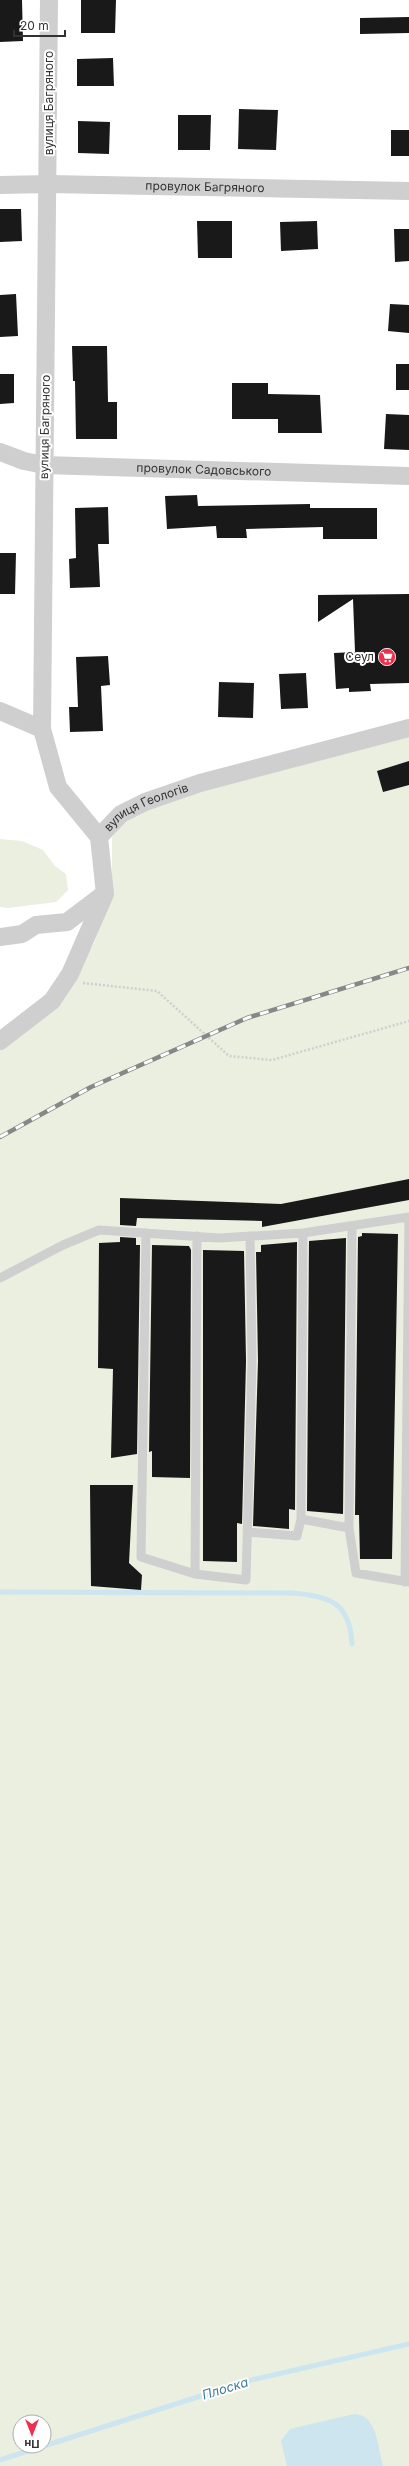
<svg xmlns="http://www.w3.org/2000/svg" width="409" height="2466" viewBox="0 0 409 2466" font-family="Inter,sans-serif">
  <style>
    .green { fill: #eaefe0; fill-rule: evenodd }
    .water { fill: #cce5ef }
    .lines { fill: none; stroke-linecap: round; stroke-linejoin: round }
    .stream { stroke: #cce5ef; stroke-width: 5 }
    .building { fill: #191919 }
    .path { stroke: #cfcfcf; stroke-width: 2.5; stroke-dasharray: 2 2; stroke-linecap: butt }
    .service { stroke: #cfcfcf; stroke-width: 9 }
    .minor { stroke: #cfcfcf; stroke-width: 18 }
    .rail-casing { stroke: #878787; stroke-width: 4.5 }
    .rail { stroke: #fff; stroke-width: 3; stroke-dasharray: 9; stroke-linecap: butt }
    .labels { text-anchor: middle; stroke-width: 4; stroke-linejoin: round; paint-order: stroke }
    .street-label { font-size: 12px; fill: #323232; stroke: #fff }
    .poi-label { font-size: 12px; fill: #323232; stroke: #fff; text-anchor: end }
    .water-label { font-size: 13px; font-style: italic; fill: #3a7e9b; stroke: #fff }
  </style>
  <rect width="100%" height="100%" fill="#fff"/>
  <path class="green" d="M409,736V2466H0V1048L58,1006L94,943L112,895V837L123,823L148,808L202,790ZM20,2422H44V2446H20Z
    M0,839L22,841L43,850L55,866L66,874L68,890L56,902L8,908L0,907Z"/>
  <path class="water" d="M354,2414C377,2414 378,2448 383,2466H287L281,2441L290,2429Z"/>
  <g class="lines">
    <path class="stream" d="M0,1592L292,1593C329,1596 350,1602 352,1644
      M44,2446L251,2380L409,2344
      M0,2460L43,2446"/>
  </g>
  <path class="building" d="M0,0H22L23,41L0,42Z
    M81,0H116L115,33H81Z
    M409,17V33L360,34V18Z
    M113,58L114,86H77V59Z
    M239,109L278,110L276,150L238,149Z
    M178,115H211L210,150H178Z
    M78,121L110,122L109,154L78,153Z
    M391,130H409V156H391Z
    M0,209H21L22,241L0,242Z
    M197,221H232V258H198Z
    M317,221L318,249L281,251L280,222Z
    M394,229H409V261L395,262Z
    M16,294L18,336L0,337V295Z
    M390,304L409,305V333L388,331Z
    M72,346H107L108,402H117V439H76L75,381H73Z
    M396,364H409V390H396Z
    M0,374H14V403L0,404Z
    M232,383H268V394L320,395L322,433H278V419H232Z
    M386,414L409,415V450L384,449Z
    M197,495L198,506L310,504V508H377V539H323V527L246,529L247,538H217L216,526L167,529L165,496Z
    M108,507L109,544H98L100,587L70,588L69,559L76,558L75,508Z
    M0,553H16L15,594H0Z
    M409,594V683L370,684L371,691L349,692V688L336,689L334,653L355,652L353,599L318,622V595Z
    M108,656L110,685L101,686L103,731L70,732L69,707H78L76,657Z
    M306,673L308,708L281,709L279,674Z
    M219,682L254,683L253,718L218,717Z
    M409,761V785L383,792L377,771Z
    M409,1179V1200L262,1227V1221L137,1218L136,1226L120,1225V1198L281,1204Z
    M362,1233L398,1234L392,1559H360L359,1515H355L358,1237L362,1236Z
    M120,1237L136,1238V1245H140L137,1454L111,1458L113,1369L98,1368L99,1243L120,1242Z
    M346,1238L343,1514L307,1511L309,1241Z
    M297,1242L295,1510L289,1509V1529L253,1526L258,1361L256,1252H261V1245Z
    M152,1245L189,1246L191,1250L190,1478L152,1477V1451L149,1452Z
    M203,1250L244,1251L246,1361L242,1524L237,1523V1562L203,1561Z
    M90,1485H133L129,1563L142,1575L141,1590L91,1586Z"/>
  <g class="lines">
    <path class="path" d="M83,983L157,991L229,1056L272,1060L409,1021"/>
    <path class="service" d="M146,1233L141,1557L195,1574L246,1580L252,1361L250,1236
      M0,1278L63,1245L99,1230L219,1238L303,1233L409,1217
      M301,1519L303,1233
      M349,1528L352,1227
      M247,1532L297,1536L301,1519L349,1528L356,1573L409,1582
      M195,1574L197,1236
      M405,1582L409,1217"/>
    <g class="minor">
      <path d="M49,0L42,729L58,787L99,837"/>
      <path id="s1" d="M0,185L49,184L409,191"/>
      <path id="s2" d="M0,452L24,461L44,465L409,476"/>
      <path d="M0,711L42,729"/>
      <path d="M0,937L22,934L36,925L67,922L104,894"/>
      <path id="s3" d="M0,1041L52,1001L70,974L105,894L99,837L121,814L145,802L200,783L409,728"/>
    </g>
    <defs>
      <path id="rail" d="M0,1137L91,1087L247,1018L409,968"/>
    </defs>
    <use href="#rail" class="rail-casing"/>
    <use href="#rail" class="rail"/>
  </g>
  <defs>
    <symbol id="supermarket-disc" viewBox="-11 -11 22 22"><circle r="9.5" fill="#f02e4d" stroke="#fff"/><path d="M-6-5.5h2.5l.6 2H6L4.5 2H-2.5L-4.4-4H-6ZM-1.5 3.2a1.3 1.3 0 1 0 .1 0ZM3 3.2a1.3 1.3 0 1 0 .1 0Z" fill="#fff"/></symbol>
  </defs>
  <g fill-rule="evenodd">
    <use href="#supermarket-disc" x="377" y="647" width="20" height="20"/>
  </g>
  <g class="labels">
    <g class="street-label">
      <text transform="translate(49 103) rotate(-90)" y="4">вулиця Багряного</text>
      <text dy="4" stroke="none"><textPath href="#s1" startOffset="205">провулок Багряного</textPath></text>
      <text transform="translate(45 427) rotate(-89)" y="4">вулиця Багряного</text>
      <text dy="4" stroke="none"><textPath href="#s2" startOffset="206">провулок Садовського</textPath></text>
      <text dy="4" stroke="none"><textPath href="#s3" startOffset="300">вулиця Геологів</textPath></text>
    </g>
    <g class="poi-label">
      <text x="374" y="661">Сеул</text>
    </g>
    <g class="water-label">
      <text transform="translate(225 2388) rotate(-17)" y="5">Плоска</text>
    </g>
  </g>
  <g transform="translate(32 2434) rotate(180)"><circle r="19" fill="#ffffff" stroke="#adadad"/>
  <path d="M0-3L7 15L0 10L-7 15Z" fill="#f02e4d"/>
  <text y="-6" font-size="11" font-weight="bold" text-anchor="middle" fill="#323232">Пн</text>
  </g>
  <path d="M14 30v6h51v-6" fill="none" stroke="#323232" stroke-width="2"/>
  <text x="20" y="30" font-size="12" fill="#323232" stroke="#ffffff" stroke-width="3" paint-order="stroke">20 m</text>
</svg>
